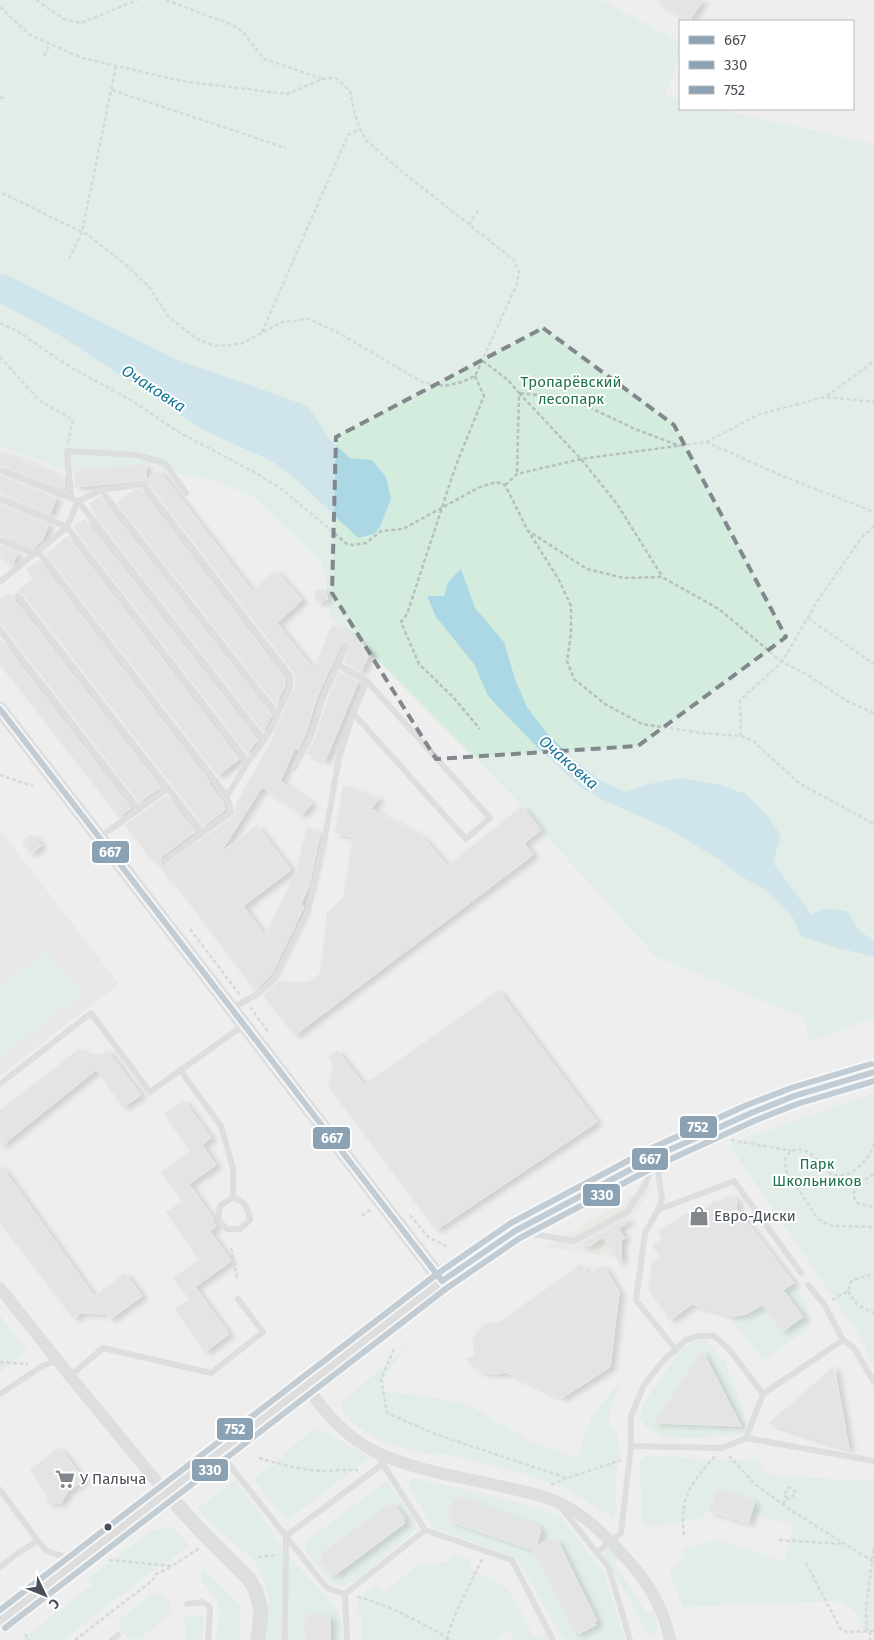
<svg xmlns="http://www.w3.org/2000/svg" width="874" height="1640" viewBox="0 0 874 1640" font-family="'Fira Sans',sans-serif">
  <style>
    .commercial { fill: #e3e2db }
    .education { fill: #e0dfdf }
    .green { fill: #d4ecde; fill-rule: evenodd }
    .water { fill: #acd8e6 }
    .building { fill: #d7d7d8; stroke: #dfe0e1; filter: url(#shadow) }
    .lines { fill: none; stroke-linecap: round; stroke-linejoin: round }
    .path { stroke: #b7c0be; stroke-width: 2.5; stroke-dasharray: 4 2.5; stroke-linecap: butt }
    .service { stroke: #c8c9cc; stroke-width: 6 }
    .minor { stroke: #c8c9cc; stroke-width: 12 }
    .tertiary { stroke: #c8c9cc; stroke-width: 15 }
    .secondary { stroke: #c9cacd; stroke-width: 18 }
    .bus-1-casing { stroke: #fff; stroke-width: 10 }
    .bus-2-casing { stroke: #fff; stroke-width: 10 }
    .bus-3-casing { stroke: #fff; stroke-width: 10 }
    .bus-1 { stroke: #8ba2b4; stroke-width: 6 }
    .bus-2 { stroke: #8ba2b4; stroke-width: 6 }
    .bus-3 { stroke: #8ba2b4; stroke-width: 6 }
    .marked { fill: none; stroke: #81878c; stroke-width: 4; stroke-dasharray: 10 6; stroke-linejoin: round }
    .bus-dot { fill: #474f58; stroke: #fff; stroke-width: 2 }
    .labels { text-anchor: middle; stroke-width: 4; stroke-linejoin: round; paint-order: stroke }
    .park-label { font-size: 15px; fill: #1f724c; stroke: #fff }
    .poi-label { font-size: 15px; fill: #474f58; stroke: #fff; text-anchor: start }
    .water-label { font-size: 16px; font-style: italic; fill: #197899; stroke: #fff }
    .line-badge { stroke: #fff; stroke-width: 2 }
    .badge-label { font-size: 14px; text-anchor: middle; font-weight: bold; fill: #fff }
  </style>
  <defs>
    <filter id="shadow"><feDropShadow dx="5.5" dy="3" stdDeviation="2.5" flood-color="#0004"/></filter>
  </defs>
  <rect width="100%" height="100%" fill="#eee"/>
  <path class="commercial" d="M654,1183L626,1230L625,1259L546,1247Z"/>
  <path class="education" d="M0,830L119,984L0,1076Z"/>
  <path class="green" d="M0,0H601L680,42V54L665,96L680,100V109H719L874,144V1019L863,1022L810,1041L804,1018L655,956L541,830L522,806L355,637L332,621L322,563L257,499L220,482L159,470L155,463L69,472L0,446Z
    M47,951L81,994L0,1057V987Z
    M874,1093V1370L862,1340L730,1146L732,1143Z
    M794,1283L810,1312L812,1326L764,1360L728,1316C755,1316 772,1297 794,1283Z
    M0,1315L27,1351L0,1372Z
    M419,1336C407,1350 382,1369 384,1390L389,1392L427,1396L467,1404L532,1442L577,1458L591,1418L621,1380L609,1416L610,1428L617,1431L620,1452L616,1479V1506L613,1518L569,1490L525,1474L445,1454C421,1460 354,1434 343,1411C341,1408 342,1406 341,1403Z
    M704,1339L711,1345L725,1362L745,1414V1431L740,1435L720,1437L663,1439L646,1427L640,1418L642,1406L678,1353L694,1341ZM702,1350L741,1426L653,1423V1422Z
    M316,1427L370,1457L288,1520L271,1503L254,1479Z
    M646,1456L680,1457L702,1460L758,1459L766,1474L857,1481L874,1479V1629L862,1630C860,1615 852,1606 838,1601L683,1607L669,1571L684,1558L682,1549L720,1540L784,1562L793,1525L751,1514L755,1501L717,1489L709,1511L701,1518L647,1528L642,1523L640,1462Z
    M412,1478L466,1489L541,1509L561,1517L604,1573L625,1640H564L516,1558L432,1527L408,1485ZM459,1497L490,1508L489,1514L508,1515L539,1526L538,1529L541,1531L539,1538L543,1542L551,1538L553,1542L558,1540L572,1570L567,1573L580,1587L597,1620L594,1622L595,1626L579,1634L577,1631L574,1633L533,1550L498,1538L485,1528L483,1533L450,1521L451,1518L447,1517L453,1500L458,1501Z
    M235,1480C245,1494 256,1507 266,1522C274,1533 280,1548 290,1557L334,1605L341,1618L342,1640H330V1617H326V1614H308L307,1618H304L305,1640H266L269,1594L255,1561L212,1525L198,1508Z
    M387,1481L413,1519L417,1529L357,1580L339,1587L329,1580L307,1554L304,1542ZM389,1504L391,1506L394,1504L405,1519L403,1520L405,1523L376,1544L361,1550L364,1554L336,1575L333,1573L330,1575L320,1560L323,1557L320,1554Z
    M173,1527L190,1546L150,1573L63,1640H22L93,1584L88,1578L153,1530Z
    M609,1547L618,1558L615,1564L647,1613L654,1614C658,1625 662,1634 647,1636L632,1605L603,1553Z
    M453,1554L471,1559L469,1569L504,1586L514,1598L533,1636L546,1635L549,1640H514L509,1630L494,1640H361V1615L356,1614C357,1598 364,1592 377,1583L384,1592L416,1567L430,1563L449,1562Z
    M204,1568L241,1607L239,1640L216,1639C215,1628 222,1618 219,1607C215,1593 203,1587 200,1575Z
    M159,1593C166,1597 174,1606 171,1613L140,1639H128L120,1628V1619L151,1594Z
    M184,1616H204L202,1640H186Z"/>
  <path class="water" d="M0,274L7,275L173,358L308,406L331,441L350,458L372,460L386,477L391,499L380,527L374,534L358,538L300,483L274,462L205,431L59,335L0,303Z
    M461,569L475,608L504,642L515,679L527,707L545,731L574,760L602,781L626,792L649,784L682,778L721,785L746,794L768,816L781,836L773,863L812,915C825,906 832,908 848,912L859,930L874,941V957L838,948L801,936L791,914L763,888L740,876L721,861L671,830L603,800L580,787L534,744L488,696L474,664L436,617L427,596H444L448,582Z"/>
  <path class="building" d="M655,0H703L689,21Z
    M0,451L64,477L65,488H60L0,465Z
    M146,464V480L75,487L74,471Z
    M159,470L252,591L275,570L302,600L277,623L313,669L332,625L350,634L370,652L361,672L344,662L350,646L345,642L341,645L317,697L306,733L298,750L295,748L280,781L312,803L302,815L262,787L220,853L257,825L291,870L243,906L265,935L295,874L307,827L320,835L309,886L300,905L304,907L271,975L255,990L172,880L170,881L153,857L151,859L125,825L167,795L195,832L161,857L160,864L164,866L234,816L236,813L235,806L276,731L274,732L295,687L294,673L146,480Z
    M0,475L56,498L50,514L0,494Z
    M141,489L285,678V686L276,705L117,503L133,490Z
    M100,496L272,715L263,731L93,513L95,512L89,504Z
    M0,504L46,524L48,526L42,541L34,547L0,535Z
    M85,519L258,740L247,753L75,530L74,527Z
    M68,536L239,759L218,776L46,554Z
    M0,545L17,553L13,564L0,558Z
    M39,560L210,782L208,783L223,802L225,810L204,826L22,593L17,591L33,579L26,570Z
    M324,588L328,599L317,603L314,592Z
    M9,593L11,596L14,594V599L161,787L139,802L4,627L0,625V600Z
    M0,638L131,808L119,817L0,664Z
    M340,672L358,682L325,761L307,754L316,737L327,701Z
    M343,785L379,798L371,809L423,837L447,866L522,806L541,830L524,843L533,855L295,1035L263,996L279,981L306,983L320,974L327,913L343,898L353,837L335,833Z
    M32,834L41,846L31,854L22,842Z
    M498,990L597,1122L436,1230L328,1086L333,1064L328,1057L337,1050L364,1085Z
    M80,1048L84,1054H101L107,1050L141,1095L123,1107L96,1070L0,1147V1110Z
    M184,1100L211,1138L202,1145L216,1165L189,1184L213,1218V1222L217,1226L210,1231L231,1261L195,1287L229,1334L205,1352L175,1309L189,1299L173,1278L199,1260L166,1212L182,1201L161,1172L190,1151L164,1114Z
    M0,1164L94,1296L125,1273L142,1296L109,1320L107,1314L81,1313L74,1319L0,1223Z
    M728,1195L734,1197L737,1201L736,1208L794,1283L783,1290L803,1317L782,1332L763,1305L746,1314L733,1316L692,1304L670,1320L648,1289L652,1263L660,1257L652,1245L663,1238L658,1231L699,1206L704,1209L716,1200L717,1202Z
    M625,1219L630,1220L618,1228L625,1238L621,1242V1265L603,1237L590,1246L580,1244Z
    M581,1264L589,1274L603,1265L619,1292L610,1367L562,1398L506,1372L496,1374L482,1372L471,1365L466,1359L474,1355L473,1338L481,1327L490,1322L498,1323Z
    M702,1350L741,1426L653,1423Z
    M834,1366L849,1449L769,1423Z
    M59,1447L84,1480L67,1492L61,1503L46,1502L47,1495L30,1470Z
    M717,1489L755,1502L748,1523L709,1511Z
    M459,1497L539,1526L538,1529L541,1530L536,1546L552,1538L553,1542L557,1540L597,1621L594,1622L596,1625L578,1634L577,1631L574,1633L533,1550L450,1521L451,1518L447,1517L454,1499L458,1501Z
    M389,1504L391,1506L394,1504L405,1519L403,1520L405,1523L335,1575L334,1573L330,1575L319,1560L323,1558L320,1554Z
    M307,1614H326V1617L330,1616V1640H305L304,1618H307Z"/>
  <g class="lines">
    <path class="path" d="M36,0L64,19L81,23L137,0
      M166,0L230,24L242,31L264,59L323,79
      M0,7L30,35L82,58L182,81L287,94L323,79L336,78L350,91L355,115L360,129L367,141L400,170L514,260L519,272L517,284L475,376L462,382L444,386L422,382L339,333L309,319L282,322L241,344L215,346L195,338L168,316L149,287L125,264L88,235L0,192
      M44,56L50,44
      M112,90L286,148
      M0,98L6,97
      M469,225L478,211
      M69,259L82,232L116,66
      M0,323L17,331L70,367L129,399L182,434L256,473L283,490L347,544L353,545L366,543L381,531L403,529L478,488L496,482L505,485L527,529L559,580L571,606V634L567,661L574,679L605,704L642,724L702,733L741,736L752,740L799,783L874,824
      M262,332L348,135L360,129
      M0,357L39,400L73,420L68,443
      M483,361L508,380L519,393L517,474
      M475,376L484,396L456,465L407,614L401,622L419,664L453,697L480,729
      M519,393L581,459L617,504L662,576
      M520,393L572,399L635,429L680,446
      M827,396L874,361
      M706,442L780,475L874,512
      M505,485L517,474L581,459L706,442L760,414L825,397L874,402
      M527,530L587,569L624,578L662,577L719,609L782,662L808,675L847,701L874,713
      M808,618L874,664
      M741,736L740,700L782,662L818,600L862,537L874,526
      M0,775L33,786
      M190,929L240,995
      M250,1007L269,1033
      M731,1140L791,1151
      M874,1143C872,1155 860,1168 848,1174C844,1176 837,1175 832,1175L809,1152L799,1149L791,1151L785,1159L786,1171L818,1219L832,1226L874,1227
      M874,1174L857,1185L853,1195L857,1203L874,1207
      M410,1215L428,1237L446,1246
      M362,1216L371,1209
      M231,1248L237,1278
      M848,1291L857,1305L874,1313
      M832,1300L848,1291L852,1280L874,1274
      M394,1349L381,1379L387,1413L435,1434L567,1478
      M0,1362L28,1364
      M729,1456L756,1485L795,1513L874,1562
      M259,1458C280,1464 304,1471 326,1471C337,1471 347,1469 358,1470
      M551,1485L567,1478L621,1460
      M783,1504L787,1498L790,1499L796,1492L789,1487L784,1495L787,1498
      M684,1535C679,1496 691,1484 715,1456
      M779,1540L844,1544
      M258,1557L278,1555
      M109,1560L172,1566L198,1549L196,1548
      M806,1563L840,1628L847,1632L874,1631
      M357,1597C390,1605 421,1623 452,1640
      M867,1631L866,1608L874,1546
      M870,1631V1640
      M25,1634L29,1640
      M75,1640L153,1580L156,1574L171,1567
      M446,1640L454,1617L482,1559"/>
    <path class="service" d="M0,470L78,501L264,740
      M101,490L277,714
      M0,499L67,527L248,762
      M71,499L67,451L137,455L165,463L186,493
      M0,540L34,554
      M38,551L227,796
      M0,582L67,527L78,501L101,490L143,484L290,676V687L272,726L264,740L248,762L227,796L231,812L164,861
      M18,596L202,832
      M0,630L139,810
      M353,713L466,839L490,818L367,681
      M294,768L311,735L322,699L345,647
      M100,837L168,788
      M232,1008L256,995L275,978L308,911L326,831L339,758L353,713L367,681L338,665
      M180,1070L221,1126L233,1168V1197L220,1206L218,1220L227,1229H240L250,1220C248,1207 245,1202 233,1197
      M0,1084L91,1013L150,1092L244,1025
      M656,1157L662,1199L658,1210L645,1233L636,1300L676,1350
      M658,1210L734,1181L801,1273
      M521,1232L574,1241L627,1212L645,1185L654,1161
      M843,1340L854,1348L874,1382
      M70,1376L103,1348L211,1373L263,1332L238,1299
      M0,1394L44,1365L57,1361
      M746,1438L874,1461
      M631,1446L722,1448L746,1438L763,1394L843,1340L824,1304L808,1285
      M220,1453L327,1588L345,1594L347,1640
      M377,1455L425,1530L512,1560L553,1640
      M0,1490L38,1541
      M560,1506L609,1568L630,1640
      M596,1553L621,1533L631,1446V1416L644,1385L664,1360L686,1340L697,1336H714L729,1349L763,1394
      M0,1567L18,1553L38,1541L47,1551L75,1560
      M345,1594L425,1530
      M187,1604L202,1602L209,1606L210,1610L208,1640
      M112,1640L118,1635
      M285,1640L286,1536L384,1463"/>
    <path class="minor" d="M0,1288L70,1376L166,1493
      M306,1385C324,1412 346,1438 376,1452C416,1471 462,1477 504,1487C522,1491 539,1494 555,1501C582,1512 604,1534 623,1555C645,1578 664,1608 670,1640"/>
    <path class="tertiary" d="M0,709L442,1281
      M166,1493L202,1532L249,1579L256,1591L261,1612L258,1640"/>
    <path class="secondary" d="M0,1621L442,1281L515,1231L656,1156L751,1113L794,1096L874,1072"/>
    <defs>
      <path id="bus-1" d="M0,709L442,1281
        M442,1281L515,1231L656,1156L751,1113L794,1096L874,1072"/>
      <path id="bus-2" d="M5,1628L447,1288L520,1238L660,1164L754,1121L797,1104L874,1081"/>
      <path id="bus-3" d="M0,1610L437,1274L511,1223L652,1148L747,1105L791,1088L871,1064"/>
    </defs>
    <use href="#bus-1" class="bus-1-casing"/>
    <use href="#bus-2" class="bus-2-casing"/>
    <use href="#bus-3" class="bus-3-casing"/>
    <use href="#bus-1" class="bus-1"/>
    <use href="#bus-2" class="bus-2"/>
    <use href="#bus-3" class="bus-3"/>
  </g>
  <path d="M0 0H874V1640H0ZM543,328L674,425L786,637L638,746L436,759L332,593L336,437Z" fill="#eee" fill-opacity=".55" fill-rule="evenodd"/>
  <path class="marked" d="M543,328L674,425L786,637L638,746L436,759L332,593L336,437Z"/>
  <defs>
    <symbol id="shop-bare" viewBox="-9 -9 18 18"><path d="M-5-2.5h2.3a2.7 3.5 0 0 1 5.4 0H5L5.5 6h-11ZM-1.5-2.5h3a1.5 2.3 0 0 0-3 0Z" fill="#81878c" stroke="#fff" stroke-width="2.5" paint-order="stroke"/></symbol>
    <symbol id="supermarket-bare" viewBox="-9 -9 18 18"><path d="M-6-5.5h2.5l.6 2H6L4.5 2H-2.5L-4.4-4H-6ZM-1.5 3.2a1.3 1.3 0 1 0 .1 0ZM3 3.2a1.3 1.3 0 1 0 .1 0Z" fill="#81878c" stroke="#fff" stroke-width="2.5" paint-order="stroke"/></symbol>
  </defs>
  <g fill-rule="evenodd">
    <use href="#shop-bare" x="685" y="1202" width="28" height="28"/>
    <use href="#supermarket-bare" x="51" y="1465" width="28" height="28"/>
  </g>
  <circle class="bus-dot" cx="108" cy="1527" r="4.5"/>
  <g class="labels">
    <g class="park-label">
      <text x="571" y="387">Тропарёвский<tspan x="571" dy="17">лесопарк</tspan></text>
      <text x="817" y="1169">Парк<tspan x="817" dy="17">Школьников</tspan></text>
    </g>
    <g class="poi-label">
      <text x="714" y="1221">Евро-Диски</text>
      <text x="80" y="1484">У Палыча</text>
    </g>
    <g class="water-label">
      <text transform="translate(154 388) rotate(33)" y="6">Очаковка</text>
      <text transform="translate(569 762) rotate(41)" y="6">Очаковка</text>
    </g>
  </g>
  <g class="line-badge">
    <rect x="91" y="840" width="39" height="24" rx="5" fill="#8ba2b4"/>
    <rect x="679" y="1115" width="39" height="24" rx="5" fill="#8ba2b4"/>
    <rect x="312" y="1126" width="39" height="24" rx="5" fill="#8ba2b4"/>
    <rect x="631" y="1147" width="38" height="24" rx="5" fill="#8ba2b4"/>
    <rect x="582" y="1183" width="39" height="24" rx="5" fill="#8ba2b4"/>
    <rect x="216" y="1417" width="38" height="24" rx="5" fill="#8ba2b4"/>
    <rect x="191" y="1458" width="38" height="24" rx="5" fill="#8ba2b4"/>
  </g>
  <g class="badge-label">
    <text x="110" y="857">667</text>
    <text x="698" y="1132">752</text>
    <text x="332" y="1143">667</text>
    <text x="650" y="1164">667</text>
    <text x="602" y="1200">330</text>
    <text x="235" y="1434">752</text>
    <text x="210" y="1475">330</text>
  </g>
  <rect x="679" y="20" width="175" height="90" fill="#ffffff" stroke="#b5b9bc"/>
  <rect x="689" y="36" width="25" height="8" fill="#8ba2b4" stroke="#b5b9bc"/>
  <text x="724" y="45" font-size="15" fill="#474f58">667</text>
  <rect x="689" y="61" width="25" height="8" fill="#8ba2b4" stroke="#b5b9bc"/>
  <text x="724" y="70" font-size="15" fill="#474f58">330</text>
  <rect x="689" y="86" width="25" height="8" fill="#8ba2b4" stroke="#b5b9bc"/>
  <text x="724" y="95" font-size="15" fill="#474f58">752</text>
  <g transform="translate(45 1595) rotate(133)" stroke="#ffffff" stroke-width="4" paint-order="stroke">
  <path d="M0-4L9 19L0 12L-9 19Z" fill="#474f58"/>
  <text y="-8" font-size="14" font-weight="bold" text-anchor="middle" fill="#474f58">С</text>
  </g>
</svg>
